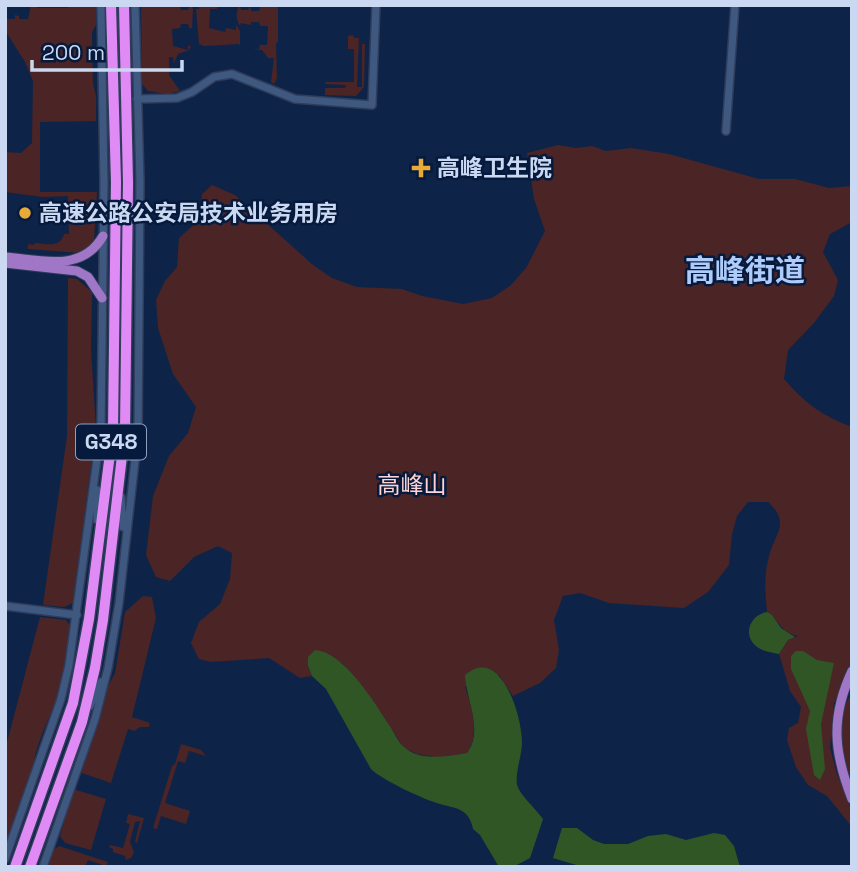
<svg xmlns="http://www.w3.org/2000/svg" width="857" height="872" viewBox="0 0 857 872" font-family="'Space Grotesk','Noto Sans SC',sans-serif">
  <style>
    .green { fill: #4b2425 }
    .water { fill: #305626 }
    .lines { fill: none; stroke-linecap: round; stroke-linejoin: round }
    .minor-casing { stroke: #303c5b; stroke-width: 10 }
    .major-casing { stroke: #303c5b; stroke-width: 11 }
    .highway-casing { stroke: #303c5b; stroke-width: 13 }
    .minor { stroke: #3f5880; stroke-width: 7 }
    .major { stroke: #a077c6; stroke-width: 9 }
    .highway { stroke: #e08bf5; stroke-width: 10 }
    .poi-dot { fill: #e8ab37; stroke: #051a3d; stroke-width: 2.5 }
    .labels { text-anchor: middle; stroke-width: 5; stroke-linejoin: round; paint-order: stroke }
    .shield { fill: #051a3d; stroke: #8fa0bb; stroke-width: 2 }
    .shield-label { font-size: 21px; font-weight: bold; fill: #cad9f1 }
    .poi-label { font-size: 23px; font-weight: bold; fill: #cad9f1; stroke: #051a3d; text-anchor: start }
    .park-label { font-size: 23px; fill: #fdd4d3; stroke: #051a3d }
    .district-label { font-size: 30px; font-weight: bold; fill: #aecbfa; stroke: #051a3d }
  </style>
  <rect width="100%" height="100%" fill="#0d2448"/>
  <path class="green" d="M31,5H36L37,8H68V5H96V25L92,32L93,84L96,96V121L40,122V192H97L94,241L80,253L28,249V244L34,245L35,243C47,244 60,248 64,234H69L68,196L42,197L5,192V152L21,153L32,143L33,81L25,62L5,30V19H15V15L19,16V19H28Z
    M141,5L180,7L181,10H188L189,7H192L193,9L192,28H189L188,24H181L180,28L172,29L173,46L188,50V46H191L189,50L178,54L174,63L173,57H169V75L180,91L168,94L148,91L142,84Z
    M199,5H218L217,9H210L209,28L225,32L226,28L236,30V25L240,31V47L239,44L204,46L199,44L196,9H199Z
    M240,5L241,10H248L250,5L251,11H259L260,7L278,5V42L276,43L277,78L274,84L271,82L274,58H268L262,50L252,49H259L260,45H267L268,26H260L259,22H251V25L241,23L240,26C236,19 235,12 240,5Z
    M353,35L354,38H359L357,87H362V44H365L364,87L356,96L325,95V88H345L346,85L325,84V82H354V49H348V36Z
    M558,145L576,148L592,146L606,151L631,148L669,154L759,179H795L829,188L852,186V222L830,234L823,252L838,280L834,296L814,323L788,350L784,379C806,404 821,415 852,427V663L834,703L830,748L837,774L852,811V827L827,796L808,785L796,767L787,740L789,728L798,723L801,707L790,691L779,654L788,640L798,636C781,633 779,620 767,612C765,594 764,574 769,556C775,533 791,523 768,502H748L737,516L732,534L729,565L708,592L684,608L609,603L580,593L563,596L554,620L559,650L556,668L540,683L513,696L499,675L465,687C472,706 480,736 467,753L439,758L417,754L404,748L365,690L342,663L308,666L312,676L300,678L269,658L211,662L199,659L191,643L199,622L220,604L230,579L232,553L218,546L194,557L170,581L156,577L146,555L153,496L169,456L188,433L196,407L173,374L158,328L156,300L165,281L177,267L179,238L199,220L202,194L212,185L235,195L313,265L332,278L357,287L402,289L422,296L463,304L492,298L511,285L526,268L545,231L534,199L527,153Z
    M40,201L58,204L60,216L58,221H40Z
    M68,278L77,279L92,292L91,351L96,428L73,603L64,607L43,605L67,436Z
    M143,596L152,597L156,618L132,717L150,723L149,727H140L134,731L128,729L111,783L79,772L106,690L115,673L125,612Z
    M40,617L66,620L71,627C67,649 66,675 58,696C49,720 36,742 33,768L5,847V750Z
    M852,694V786C841,759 832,719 852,694Z
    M181,744L201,750L206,756L189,751L185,763L178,761L165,803L190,811L186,824L161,816L157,829L153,828L172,766L175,764Z
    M73,789L106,799L91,850L65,843L60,836Z
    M128,814L144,818L137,843L135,842L140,821L135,822L130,842L134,852L131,858L126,860L125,856L113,852V849L109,847L110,845L123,848L130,824L126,823Z
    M59,846L108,862L106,866L88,860L85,867H46L52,851Z"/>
  <path class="water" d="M767,612L772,615L781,628L795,637L788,640L779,654C770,652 759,651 753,643C743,630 753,614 767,612Z
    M315,650C344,652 374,702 389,725C394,732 398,742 404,747C421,762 448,756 467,753C484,731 466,699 465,675C501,644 522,717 522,742C522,756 515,772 517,785C520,795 535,808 543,819L530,858L513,867H499L480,835L473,829C472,824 470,818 466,814C459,807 449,807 440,804C425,800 382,780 371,769L326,689L312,676L308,666V657Z
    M796,651H803L817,660L834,663L821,724L825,769L820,780L814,775L806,729L810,711L791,669V656Z
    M562,828H577L593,840L604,844H628L648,836L666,834L686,840L714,833L725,835L734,846L740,867H583L553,858Z"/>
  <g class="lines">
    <defs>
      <path id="minor" d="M137,99L177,98L192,92L214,77L232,74L295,99L372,105L376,5
        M726,131L735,5
        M97,490V520
        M121,497L123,527
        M5,606L77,615
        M90,706L101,682
        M5,859L61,699L69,665L101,430L104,182L101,5
        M43,867L95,719L108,668L119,603L138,434L140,181L135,5"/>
      <path id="major" d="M5,257C41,260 82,273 103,236
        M5,263L77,271L88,277L102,298
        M852,671C830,718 834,753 852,799"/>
      <path id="highway" d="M15,867L73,703L89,619L113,430L116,182L111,5
        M30,867L82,722L95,668L103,620L125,430L128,183L124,5"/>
    </defs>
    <use href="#minor" class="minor-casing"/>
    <use href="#major" class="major-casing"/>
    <use href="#highway" class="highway-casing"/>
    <use href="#minor" class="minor"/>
    <use href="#major" class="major"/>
    <use href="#highway" class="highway"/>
  </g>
  <g class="poi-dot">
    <path d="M417.5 157.5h7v7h7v7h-7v7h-7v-7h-7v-7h7z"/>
    <circle cx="25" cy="213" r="7"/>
  </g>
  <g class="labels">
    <rect class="shield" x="76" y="424.5" width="70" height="35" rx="5"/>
    <g class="shield-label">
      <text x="111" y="449">G348</text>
    </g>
    <g class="poi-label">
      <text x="437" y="176">高峰卫生院</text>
      <text x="39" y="221">高速公路公安局技术业务用房</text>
    </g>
    <g class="park-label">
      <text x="412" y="493">高峰山</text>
    </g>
    <g class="district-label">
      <text x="745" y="281">高峰街道</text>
    </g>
  </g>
  <rect width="857" height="872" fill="none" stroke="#cad9f1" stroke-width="14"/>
  <path d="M32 60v10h150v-10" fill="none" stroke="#cad9f1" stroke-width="3.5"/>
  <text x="42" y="60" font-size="21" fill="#cad9f1" stroke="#051a3d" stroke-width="5" paint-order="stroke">200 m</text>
</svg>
